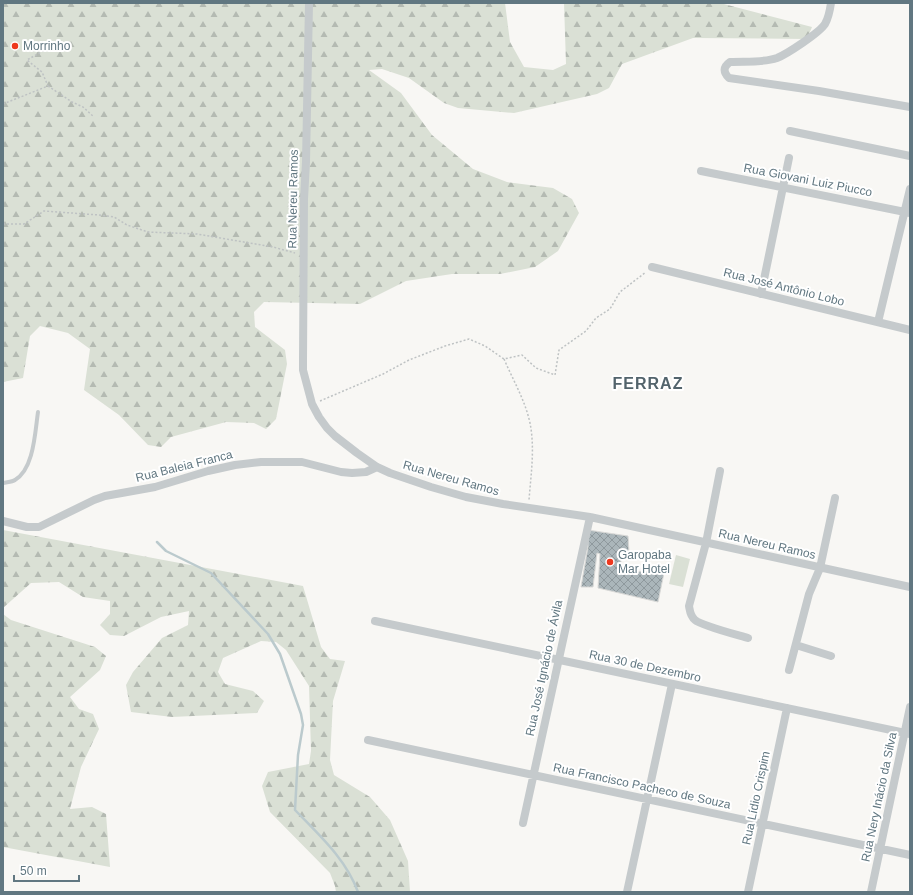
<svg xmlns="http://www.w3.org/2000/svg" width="913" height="895" viewBox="0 0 913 895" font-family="Helvetica,sans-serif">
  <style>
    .forest { fill: url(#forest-firs) }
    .pitch { fill: #dae0d5 }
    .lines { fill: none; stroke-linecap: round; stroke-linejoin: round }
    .stream { stroke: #bbcacd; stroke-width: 2.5 }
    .building { fill: url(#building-cross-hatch); stroke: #d9d9d7 }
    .path { stroke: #bec2c3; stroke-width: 1.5; stroke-dasharray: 2 2; stroke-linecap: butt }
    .service { stroke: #c5cacc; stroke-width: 4 }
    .minor { stroke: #c5cacc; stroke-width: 8 }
    .poi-dot { fill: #ee381e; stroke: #fff; stroke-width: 1.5 }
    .labels { text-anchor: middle; stroke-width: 4; stroke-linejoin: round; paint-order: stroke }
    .poi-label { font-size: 12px; fill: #617781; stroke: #fff; text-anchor: start }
    .street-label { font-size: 12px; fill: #617781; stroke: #fff }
    .district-label { font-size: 16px; font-weight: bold; letter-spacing: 1px; fill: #53646c; stroke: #fff }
  </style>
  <defs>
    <pattern id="forest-firs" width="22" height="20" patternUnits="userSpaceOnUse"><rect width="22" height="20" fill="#dae0d5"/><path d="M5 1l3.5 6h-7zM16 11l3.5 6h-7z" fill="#b4bab2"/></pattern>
    <pattern id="building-cross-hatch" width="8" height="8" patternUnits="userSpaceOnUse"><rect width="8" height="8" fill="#abb6ba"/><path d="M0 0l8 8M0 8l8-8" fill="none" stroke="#8f999d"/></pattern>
  </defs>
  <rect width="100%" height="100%" fill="#f8f7f4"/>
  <path class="forest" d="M3,3H505L510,42L524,67L553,70L566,64L564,3H720L812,27L807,39L693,38L622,64L609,88L597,94L514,113L458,108L444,103L409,78L382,69L369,70L401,93L432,135L473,169L507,182L553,188L572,199L579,213L558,251L535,267L500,274H452L406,281L360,304L264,302L254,312L255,327L285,350L287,364L276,419L266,429L254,423L226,422L171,437L161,447L148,445L119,415L84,390L90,349L68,333L40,326L30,336L23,378L3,382Z
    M3,530L303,586L321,647L330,659L345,661L333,701L330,760L334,775L370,797L390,820L408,861L410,892H336L335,886L330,873L270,812L262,786L268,772L309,764L311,751L309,686L286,650L276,642L261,641L223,658L218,672L225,684L253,691L264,701L257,713L172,717L131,712L126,685L133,672L162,638L188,625L189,611L161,617L124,636L110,635L100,625L110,614V601L83,597L59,582L31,583L3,608Z
    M3,614L11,620L95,647L106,656L100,670L70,697L79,709L93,714L99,729L81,767L70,809L92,807L106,814L110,867L3,847Z"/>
  <path class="pitch" d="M676,555L690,559L683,587L669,584Z"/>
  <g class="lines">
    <path class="stream" d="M157,542L166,551L211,573L268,634L280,654L301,714L303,725L298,755L295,810C319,835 346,859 358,892"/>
  </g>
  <path class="building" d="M588,530L628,536L629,552H621V570L664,573L658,602L598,588L600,554L597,553L593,587H581L588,547Z"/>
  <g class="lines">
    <path class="path" d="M48,86L72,102L83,107L94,117
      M3,104L48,86L42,72L27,60L50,47
      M3,224H24L44,211L99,215L114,217L127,225L148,232L197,234L273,247L295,253
      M504,359C513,380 525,400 530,423C535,448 531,474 529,500
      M320,401L383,374L409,360L445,346L469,339L485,346L504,359L522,355L536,368L555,375L559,350L586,331L596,318L610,309L620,292L646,272"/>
    <path class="service" d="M3,483C7,482 12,482 15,480C34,469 35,432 38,412"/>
    <path class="minor" d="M309,3L306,162L304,199L303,361V370L312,404L319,417L327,428L335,436L357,453L377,467L390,473L431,487L466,497L503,504L590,517L910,587
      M831,3C830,10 829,17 825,24C819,33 787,54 777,58C763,63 745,61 730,62C723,67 723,72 729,78L819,91L910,107
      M790,131L910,156
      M701,171L910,213
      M652,267L910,330
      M761,294L789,158
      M878,322L910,189
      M720,471L706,543L689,606C690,611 690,616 695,620C702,626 738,635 748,638
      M3,521L27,527H39L94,500L105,496L155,487L208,471L235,465L261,462H302L341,472L352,473L366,472L377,467
      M375,621L910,734
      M796,645L831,656
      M789,670L809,594L820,568L835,498
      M368,740L910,855
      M523,823L590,517
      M627,892L672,684
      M748,892L787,708
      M871,892L910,707"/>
  </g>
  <g class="poi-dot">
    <circle cx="15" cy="46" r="4"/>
    <circle cx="610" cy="562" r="4"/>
  </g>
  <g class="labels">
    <g class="poi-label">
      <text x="23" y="50">Morrinho</text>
      <text x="618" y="559">Garopaba<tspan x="618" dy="14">Mar Hotel</tspan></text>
    </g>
    <g class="street-label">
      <text transform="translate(808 180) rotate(11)" y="4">Rua Giovani Luiz Piucco</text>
      <text transform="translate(293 199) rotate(-89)" y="4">Rua Nereu Ramos</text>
      <text transform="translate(784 287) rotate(14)" y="4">Rua José Antônio Lobo</text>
      <text transform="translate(184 466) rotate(-14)" y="4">Rua Baleia Franca</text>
      <text transform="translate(451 478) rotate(16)" y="4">Rua Nereu Ramos</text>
      <text transform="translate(767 544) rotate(13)" y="4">Rua Nereu Ramos</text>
      <text transform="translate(645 666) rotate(12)" y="4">Rua 30 de Dezembro</text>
      <text transform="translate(544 668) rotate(-78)" y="4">Rua José Ignácio de Ávila</text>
      <text transform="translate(642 786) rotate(12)" y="4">Rua Francisco Pacheco de Souza</text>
      <text transform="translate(879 797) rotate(-78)" y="4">Rua Nery Inácio da Silva</text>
      <text transform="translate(756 798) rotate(-78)" y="4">Rua Lídio Crispim</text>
    </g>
    <g class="district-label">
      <text x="648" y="389">FERRAZ</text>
    </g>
  </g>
  <rect width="913" height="895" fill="none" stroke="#617781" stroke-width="8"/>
  <path d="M14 875v6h65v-6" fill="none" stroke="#617781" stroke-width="2"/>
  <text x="20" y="875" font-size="12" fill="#617781" stroke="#ffffff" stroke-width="3" paint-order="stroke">50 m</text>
</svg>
